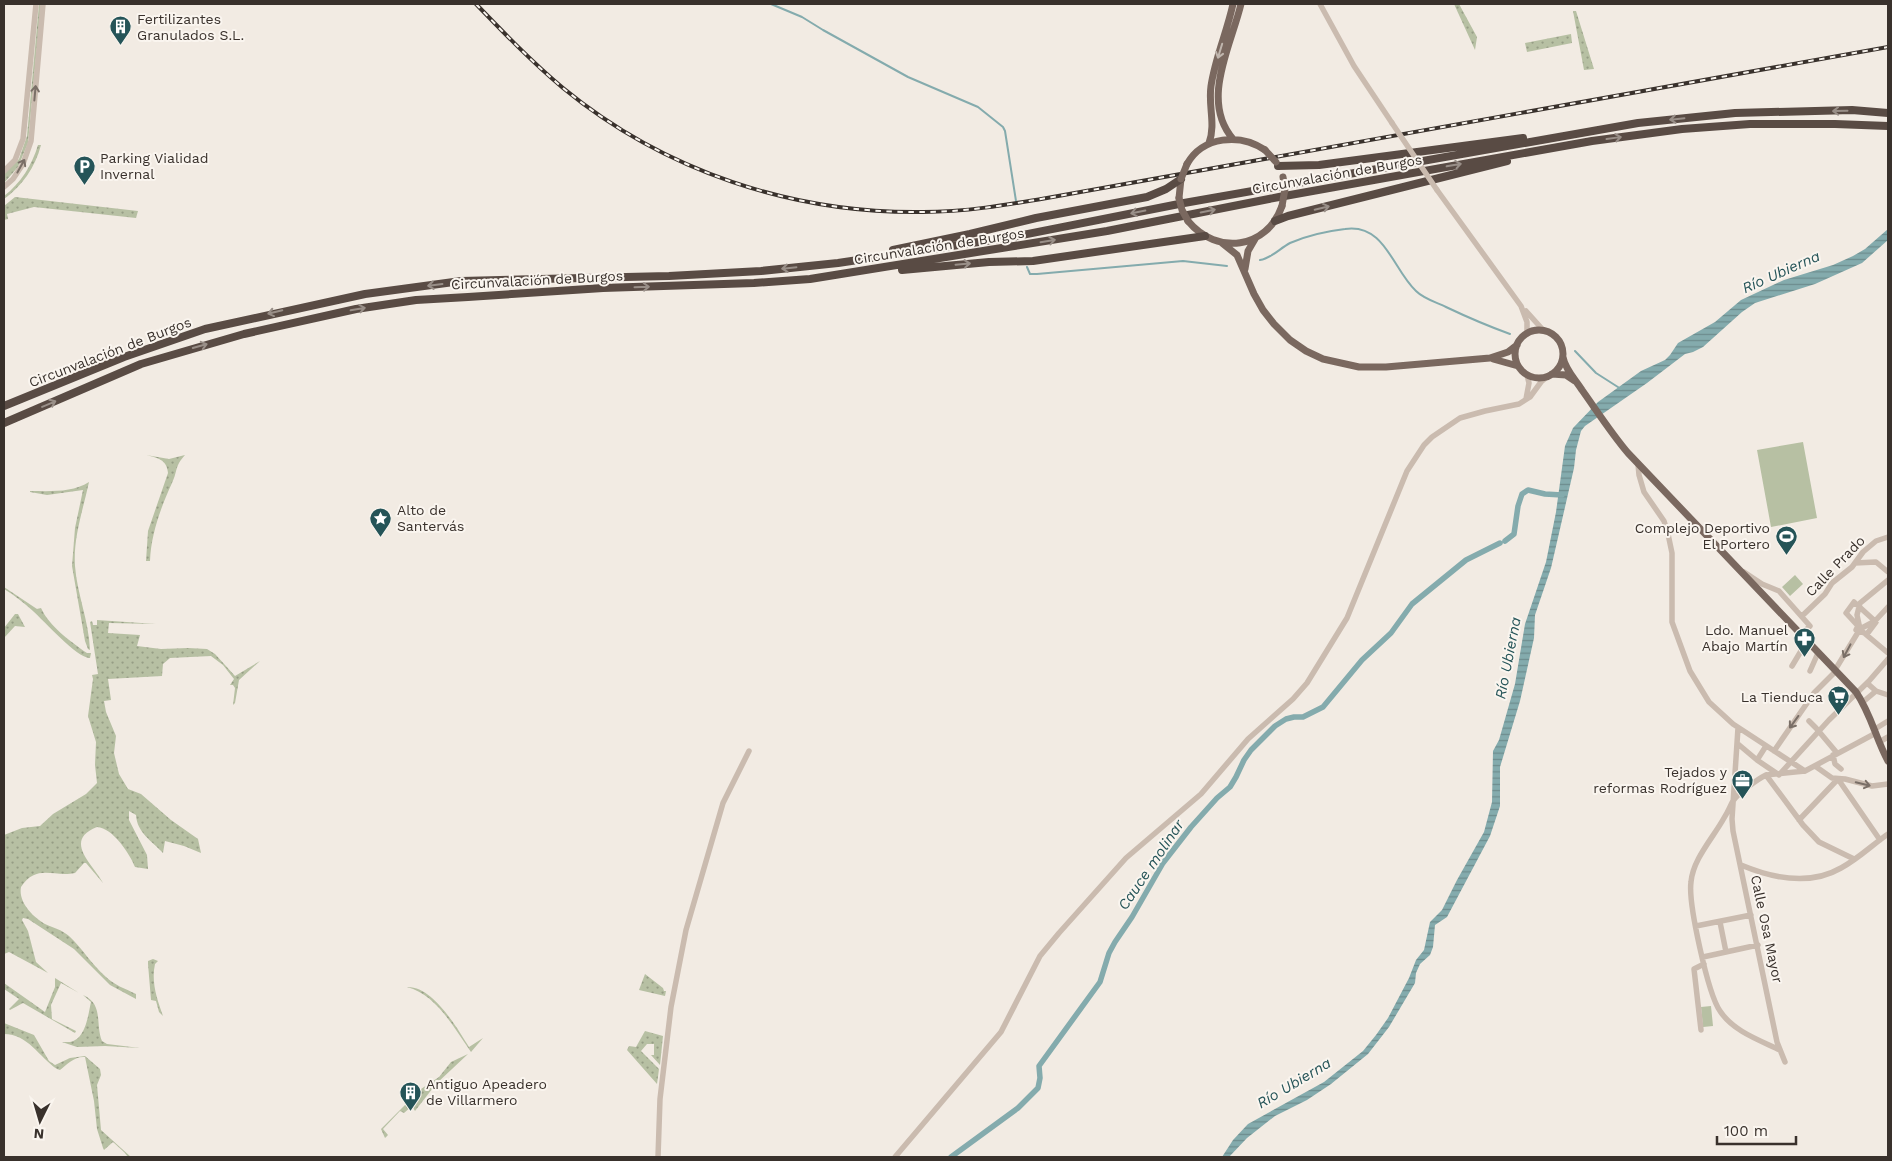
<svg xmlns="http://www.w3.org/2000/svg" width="1892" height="1161" viewBox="0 0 1892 1161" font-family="'Work Sans',sans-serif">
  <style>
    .grass { fill: url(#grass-dots) }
    .pitch { fill: #b7c0a3 }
    .water { fill: url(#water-rules) }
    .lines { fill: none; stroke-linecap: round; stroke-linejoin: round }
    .stream { stroke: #84abad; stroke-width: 2 }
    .canal { stroke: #84abad; stroke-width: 5.5 }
    .minor { stroke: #cabbaf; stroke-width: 5.5 }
    .major { stroke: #7a685f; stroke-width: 7 }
    .highway { stroke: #594b44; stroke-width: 8 }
    .rail-casing { stroke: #39312c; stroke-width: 4 }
    .rail { stroke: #faf5ef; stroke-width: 2; stroke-dasharray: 5.5; stroke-linecap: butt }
    .minor-bridge { stroke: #cabbaf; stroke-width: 5.5 }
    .major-bridge { stroke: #7a685f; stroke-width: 7 }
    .oneway { stroke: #c0b6ae }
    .oneway2 { stroke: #7a6f67 }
    .oneway3 { stroke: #998f88 }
    .labels { text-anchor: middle; stroke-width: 4; stroke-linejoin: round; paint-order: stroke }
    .poi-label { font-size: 14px; fill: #39312c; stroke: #faf5ef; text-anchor: start }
    .street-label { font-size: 14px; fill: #39312c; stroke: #faf5ef }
    .water-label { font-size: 15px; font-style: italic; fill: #255458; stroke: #faf5ef }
  </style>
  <defs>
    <pattern id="grass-dots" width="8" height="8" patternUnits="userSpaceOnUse" patternTransform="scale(1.25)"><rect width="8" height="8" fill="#b7c0a3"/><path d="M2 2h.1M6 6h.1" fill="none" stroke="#969d85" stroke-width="1.8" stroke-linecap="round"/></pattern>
    <pattern id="water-rules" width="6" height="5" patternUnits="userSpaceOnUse" patternTransform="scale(1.25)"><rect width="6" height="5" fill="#84abad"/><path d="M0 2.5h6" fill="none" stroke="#6d8c8d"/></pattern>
  </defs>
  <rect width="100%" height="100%" fill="#f2ebe3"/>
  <path class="grass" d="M39,4H41L28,143L18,167L4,183V174L19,159L27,136Z
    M1454,4H1459L1477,37L1475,50Z
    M1573,11H1576L1594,69L1584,70Z
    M1571,34L1572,43L1527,52L1525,43Z
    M38,145H41C35,168 22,186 4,199V196C21,183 32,165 38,145Z
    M15,197L138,211L136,218L34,207L7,214L8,219L4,220V206Z
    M146,455L169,459L185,455C174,467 178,471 172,483C161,507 151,534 150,561H146L148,531L168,473C167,459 157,458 146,455Z
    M89,482C83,510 73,538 75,566C77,594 89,621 90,650L88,649L85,641L72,566L75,528L83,490L47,495L30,492V491C49,491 72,493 89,482Z
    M4,587L37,609L41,608C49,626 71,642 87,653H91L90,658C78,659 43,620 33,611C24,603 14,595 4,589Z
    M15,614H18L25,627L15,626L4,638V628Z
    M97,620L156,624L109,623L108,633L140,635L137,646L161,649L188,648L207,649L215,654L235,676L260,661L239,680L235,703L233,705L235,688L233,685H230L234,679L223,665L211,656L170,658L163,664L162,676L108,679L111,700L104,701L106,712L116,736L114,753L119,774L128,789L141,794L171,820L198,839L201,853L184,846L165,841L163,853C152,841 137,833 136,815L129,811V820L147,855L148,869L135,867C130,854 113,828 97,827C62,841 94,865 103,883L86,863H84L75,873C54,878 37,863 21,887C18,902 33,917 45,924C54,928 62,930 69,936C83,949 92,965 106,977C114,985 126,989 136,994V999L110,985L74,949L28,919L23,918L22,920L28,931L36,962L48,973L9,952L4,954V835L22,828L40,826L53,814L86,794L97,783L95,765L96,742L88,716L93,679L92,675L98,674L90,622L92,621L93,625H97Z
    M153,959L158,961L155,964C151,982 157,999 163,1016L159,1012L156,1001L151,1000L148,964V961Z
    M645,974L663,988L664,991H666L665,996L639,990Z
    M55,978L79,993L61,983L51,1005L52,1019L76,1031L75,1033L23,1003L10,1010L9,1009L19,999L4,989V983L45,1012L55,987Z
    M407,987C433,986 457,1028 469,1047L483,1038L471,1052C454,1028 437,995 407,987Z
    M83,995C104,1004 95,1024 102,1041L107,1044L140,1048L105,1046L77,1047L62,1042C64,1042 67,1042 70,1042C86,1039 88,1015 91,1002Z
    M4,1023L34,1035L49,1061L55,1065L70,1058L85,1056L100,1069L101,1075L97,1085L101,1130L131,1157H128L124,1152L113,1142L104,1150L103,1148L97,1129L94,1101L85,1057C75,1056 67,1064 60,1070L57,1069C39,1057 28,1034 4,1034Z
    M645,1031L663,1036L660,1065L651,1055H654V1044H647L641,1051L659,1069L657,1084L627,1050L629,1046L636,1047Z
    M468,1054L436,1084L415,1111L412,1106L404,1113L400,1111L383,1129L388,1135L385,1138L381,1129L421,1089L439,1077L451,1062Z"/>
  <path class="pitch" d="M1803,442L1817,518L1771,527L1757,450Z
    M1795,575L1803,584L1790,596L1782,587Z
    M1711,1006L1713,1026L1703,1027L1701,1007Z"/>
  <path class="water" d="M1888,229V240L1862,263L1815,284L1755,303L1742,312L1703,347L1693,352L1685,354L1647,383L1585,426L1581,431L1576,450L1574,468L1551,568L1535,615L1534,638L1520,701L1500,767V806L1490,836L1447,917L1435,925L1433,947L1430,955L1420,964L1416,973L1415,983L1389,1027L1368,1054L1331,1084L1307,1100L1275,1116L1247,1138L1229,1157H1222L1233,1140L1248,1124L1324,1082L1363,1051L1376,1035L1388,1018L1409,978L1416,960L1424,950L1430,922L1442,910L1457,880L1484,832L1492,802L1493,751L1499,740L1515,684L1525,624L1546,562L1556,512L1565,446L1573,428L1598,402L1641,371L1665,360L1670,355L1678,343L1715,322L1741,300L1784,280L1833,265L1853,256L1865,249Z"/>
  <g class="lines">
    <path class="stream" d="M771,4L802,17L823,30L908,77L978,107L1003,127L1005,131L1016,201
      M1260,260C1272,258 1279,249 1290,243C1306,236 1328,231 1345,229C1385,223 1393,270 1416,291C1424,299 1436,302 1446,307C1467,317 1488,326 1510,334
      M1027,267L1030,274H1037L1183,261L1227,266
      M1575,351L1596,373L1621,389"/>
    <path class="canal" d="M1505,541L1514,534L1518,506L1522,494L1528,490L1545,494L1562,495
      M951,1157L1018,1108L1038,1088L1040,1078L1039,1066L1100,982L1109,953L1115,942L1132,917L1163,863L1191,827L1217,798L1230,787L1236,777L1244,760L1251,750L1275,726L1286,719L1294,717H1303L1323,707L1362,660L1391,633L1412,604L1466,560L1500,543"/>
    <path class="minor" d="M1320,4L1354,66L1392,123
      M4,171L15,160L23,139L36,4
      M4,187L13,179L23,164L31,141L43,4
      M1437,190L1521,306L1527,322V334
      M1526,311L1544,331
      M1526,399L1529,383L1527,375
      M1638,464L1639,475L1644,492L1664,521L1668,534L1672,553V622L1690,671L1709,702L1733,724L1805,771
      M1855,563L1876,562L1888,572
      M1744,572L1762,584L1779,591L1810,626L1801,635
      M1854,602L1876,622L1867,634L1856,630L1858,626L1846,613Z
      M1802,616L1825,594L1832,583L1852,567L1863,552L1876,541L1888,537
      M1860,629L1875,621L1888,607
      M1863,632L1888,653
      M1792,666L1807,641
      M1835,670L1860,629L1857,615L1860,603L1888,580
      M1810,671L1818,653
      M1867,683L1876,691L1888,695
      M1863,702L1876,691
      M1809,721L1816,728L1837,753
      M1738,728L1732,819L1733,831L1777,1042L1785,1062
      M1875,729L1888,721
      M1879,742L1888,737
      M1738,744L1757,760L1779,775L1829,720L1869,681L1888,659
      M1774,751L1814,693L1836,671
      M1833,755L1835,764L1841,769
      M1759,757L1766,746
      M1815,766L1832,778L1845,779L1872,786L1888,784
      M1766,775L1803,825L1819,842L1854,859
      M1838,779L1880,840
      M1799,820L1838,779
      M1741,865C1772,878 1810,886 1841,868C1858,859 1872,845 1888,834
      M1720,922L1726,952
      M1696,926L1751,915
      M1703,957L1758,945
      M1701,1030L1694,969L1704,964
      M1780,1050C1759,1040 1733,1031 1720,1011C1708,994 1688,903 1691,882C1693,859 1713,838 1724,818C1728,812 1730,806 1733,801C1738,793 1758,779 1766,775L1805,771L1876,733
      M658,1157L660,1099L671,1007L686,930L723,803L749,751
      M895,1157L1001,1032L1040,956L1059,933L1126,858L1201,794L1248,739L1293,699L1307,683L1347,618L1407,471L1424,445L1432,437L1460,418L1485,411L1519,404L1530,397L1541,382L1548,376"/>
    <path class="major" d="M1233,139C1200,101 1231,46 1241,4
      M1209,143C1216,124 1208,106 1211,86C1215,58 1227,32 1233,4
      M1187,164C1203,136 1240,133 1265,150
      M1179,198L1181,179
      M1188,221C1217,256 1267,249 1282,206
      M1222,243L1237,255L1254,294L1263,310L1274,324L1290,340L1306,351L1323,359L1359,367H1386L1490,358L1508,352L1517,345
      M1245,269L1248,251L1255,239
      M1515 354a24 24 0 1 1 48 0a24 24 0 1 1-48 0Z
      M1563,357C1565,369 1575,379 1582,390C1597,411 1611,433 1628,453L1856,692C1871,714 1876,739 1888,761
      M1493,359L1518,366
      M1552,374L1566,375L1575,381"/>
    <path class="highway" d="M1278,166L1319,165L1523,138
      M1275,221L1288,216L1507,161
      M893,250L970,234L1036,218L1147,197L1166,189L1181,179
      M902,270L989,262L1033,261L1205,236
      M4,406L124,357L205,329L365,294L461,281L669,276L761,271L838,263L1012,237L1184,203L1638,123L1735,113L1852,110L1888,113
      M4,423L141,364L244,334L356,309L416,300L468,297L603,288L754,283L810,279L1107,231L1279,197L1592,141L1682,129L1750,124H1835L1888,126"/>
    <defs>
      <path id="rail" d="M476,4C504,33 532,62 563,88C664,171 793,214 923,212C965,212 1006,205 1047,198L1888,47"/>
    </defs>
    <use href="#rail" class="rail-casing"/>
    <use href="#rail" class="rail"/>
    <path class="minor-bridge" d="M1392,123L1437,190"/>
    <path class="major-bridge" d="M1265,150L1276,162
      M1181,179L1187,164
      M1179,198L1182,210L1188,221
      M1282,206L1285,189L1283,177"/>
  </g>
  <defs><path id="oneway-shaft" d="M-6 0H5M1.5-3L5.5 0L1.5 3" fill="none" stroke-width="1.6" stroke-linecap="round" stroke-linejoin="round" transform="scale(1.25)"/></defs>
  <use class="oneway" href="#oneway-shaft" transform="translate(1220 51) rotate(107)"/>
  <g class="oneway2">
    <use href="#oneway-shaft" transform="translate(35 93) rotate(-85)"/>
    <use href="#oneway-shaft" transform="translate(21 166) rotate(-61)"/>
    <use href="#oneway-shaft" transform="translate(1847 651) rotate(118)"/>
    <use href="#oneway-shaft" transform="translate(1794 722) rotate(126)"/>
    <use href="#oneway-shaft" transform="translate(1863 784) rotate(14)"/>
  </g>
  <g class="oneway3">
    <use href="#oneway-shaft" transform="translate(1840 111) rotate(179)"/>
    <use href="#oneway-shaft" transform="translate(1677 119) rotate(174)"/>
    <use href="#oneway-shaft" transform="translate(1614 138) rotate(-8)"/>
    <use href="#oneway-shaft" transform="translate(1454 165) rotate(-10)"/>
    <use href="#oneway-shaft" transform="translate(1322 208) rotate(-13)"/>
    <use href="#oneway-shaft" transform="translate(1208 211) rotate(-11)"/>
    <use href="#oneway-shaft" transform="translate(1138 212) rotate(169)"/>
    <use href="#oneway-shaft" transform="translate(1048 241) rotate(-9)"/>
    <use href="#oneway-shaft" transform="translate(963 264) rotate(-5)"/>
    <use href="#oneway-shaft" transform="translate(789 268) rotate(174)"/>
    <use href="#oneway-shaft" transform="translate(435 285) rotate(173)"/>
    <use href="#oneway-shaft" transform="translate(642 287) rotate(-2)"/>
    <use href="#oneway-shaft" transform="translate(358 309) rotate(-10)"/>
    <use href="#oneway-shaft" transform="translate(275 312) rotate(167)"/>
    <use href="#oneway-shaft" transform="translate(200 346) rotate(-16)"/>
    <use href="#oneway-shaft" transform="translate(49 404) rotate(-23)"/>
  </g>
  <defs>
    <symbol id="building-pin" viewBox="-11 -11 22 30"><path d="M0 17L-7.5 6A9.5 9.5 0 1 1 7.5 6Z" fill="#255458" stroke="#faf5ef"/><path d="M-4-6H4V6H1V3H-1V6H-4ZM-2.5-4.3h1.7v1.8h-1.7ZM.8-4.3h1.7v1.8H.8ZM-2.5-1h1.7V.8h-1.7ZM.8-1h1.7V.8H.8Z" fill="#fff"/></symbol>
    <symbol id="parking-pin" viewBox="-11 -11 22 30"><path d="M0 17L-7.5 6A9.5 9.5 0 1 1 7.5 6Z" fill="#255458" stroke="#faf5ef"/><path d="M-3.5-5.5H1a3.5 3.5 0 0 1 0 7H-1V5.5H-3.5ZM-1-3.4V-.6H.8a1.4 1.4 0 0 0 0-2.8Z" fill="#fff"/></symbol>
    <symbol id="sight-pin" viewBox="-11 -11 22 30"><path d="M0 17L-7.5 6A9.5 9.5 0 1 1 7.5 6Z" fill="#255458" stroke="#faf5ef"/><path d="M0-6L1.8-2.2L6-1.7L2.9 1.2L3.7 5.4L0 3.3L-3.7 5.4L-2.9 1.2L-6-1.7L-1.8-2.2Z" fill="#fff"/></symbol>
    <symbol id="stadium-pin" viewBox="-11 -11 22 30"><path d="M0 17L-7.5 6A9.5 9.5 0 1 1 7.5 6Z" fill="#255458" stroke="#faf5ef"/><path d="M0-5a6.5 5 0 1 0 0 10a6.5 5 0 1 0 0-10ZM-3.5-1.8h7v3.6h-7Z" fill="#fff"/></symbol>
    <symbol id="pharmacy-pin" viewBox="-11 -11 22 30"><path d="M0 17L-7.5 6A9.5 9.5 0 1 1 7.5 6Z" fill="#255458" stroke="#faf5ef"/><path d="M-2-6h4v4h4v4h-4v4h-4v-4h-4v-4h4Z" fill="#fff"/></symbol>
    <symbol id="supermarket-pin" viewBox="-11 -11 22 30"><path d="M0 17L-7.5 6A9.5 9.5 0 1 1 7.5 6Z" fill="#255458" stroke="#faf5ef"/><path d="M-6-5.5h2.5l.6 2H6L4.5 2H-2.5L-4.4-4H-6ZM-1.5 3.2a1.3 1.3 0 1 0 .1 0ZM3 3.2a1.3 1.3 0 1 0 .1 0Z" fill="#fff"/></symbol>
    <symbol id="office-pin" viewBox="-11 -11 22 30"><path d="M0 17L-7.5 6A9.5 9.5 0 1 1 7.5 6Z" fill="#255458" stroke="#faf5ef"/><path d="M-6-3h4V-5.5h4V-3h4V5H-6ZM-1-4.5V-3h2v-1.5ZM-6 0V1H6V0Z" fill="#fff"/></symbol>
  </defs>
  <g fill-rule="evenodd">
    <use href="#building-pin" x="108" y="14" width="25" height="34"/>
    <use href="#parking-pin" x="72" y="154" width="25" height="34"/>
    <use href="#sight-pin" x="368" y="506" width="25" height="34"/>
    <use href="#stadium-pin" x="1774" y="524" width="25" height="34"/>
    <use href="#pharmacy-pin" x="1792" y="626" width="25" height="34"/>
    <use href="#supermarket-pin" x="1826" y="684" width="25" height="34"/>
    <use href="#office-pin" x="1730" y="768" width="25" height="34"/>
    <use href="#building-pin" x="398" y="1080" width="25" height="34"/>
  </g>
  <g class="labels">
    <g class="poi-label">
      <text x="137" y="24">Fertilizantes<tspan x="137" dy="16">Granulados S.L.</tspan></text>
      <text x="100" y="163">Parking Vialidad<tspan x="100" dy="16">Invernal</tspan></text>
      <text x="397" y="515">Alto de<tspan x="397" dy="16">Santervás</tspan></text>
      <text x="1770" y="533" text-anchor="end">Complejo Deportivo<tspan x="1770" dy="16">El Portero</tspan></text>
      <text x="1788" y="635" text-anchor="end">Ldo. Manuel<tspan x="1788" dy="16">Abajo Martín</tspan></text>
      <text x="1823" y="702" text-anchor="end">La Tienduca</text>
      <text x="1727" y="777" text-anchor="end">Tejados y<tspan x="1727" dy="16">reformas Rodríguez</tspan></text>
      <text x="426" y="1089">Antiguo Apeadero<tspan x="426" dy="16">de Villarmero</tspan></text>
    </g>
    <g class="street-label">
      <text transform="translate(1337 174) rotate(-10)" y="5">Circunvalación de Burgos</text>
      <text transform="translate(939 246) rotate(-9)" y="5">Circunvalación de Burgos</text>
      <text transform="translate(537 280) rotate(-3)" y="5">Circunvalación de Burgos</text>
      <text transform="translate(110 352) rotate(-21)" y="5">Circunvalación de Burgos</text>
      <text transform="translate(1835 566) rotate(-46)" y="5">Calle Prado</text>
      <text transform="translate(1767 929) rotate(78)" y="5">Calle Osa Mayor</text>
    </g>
    <g class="water-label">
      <text transform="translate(1781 272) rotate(-24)" y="5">Río Ubierna</text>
      <text transform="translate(1508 658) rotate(-79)" y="5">Río Ubierna</text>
      <text transform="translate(1151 865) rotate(-56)" y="5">Cauce molinar</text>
      <text transform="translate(1294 1083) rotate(-31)" y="5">Río Ubierna</text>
    </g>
  </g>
  <rect width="1892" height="1161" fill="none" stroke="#39312c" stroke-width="10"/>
  <g transform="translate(40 1121) rotate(185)" stroke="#faf5ef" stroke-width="4" paint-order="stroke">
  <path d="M0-4L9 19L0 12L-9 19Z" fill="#39312c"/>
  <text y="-8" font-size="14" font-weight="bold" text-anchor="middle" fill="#39312c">N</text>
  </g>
  <path d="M1717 1136v8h79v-8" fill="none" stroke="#39312c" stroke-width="2.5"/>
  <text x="1724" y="1136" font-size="15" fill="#39312c" stroke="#faf5ef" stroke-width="4" paint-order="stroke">100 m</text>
</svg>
